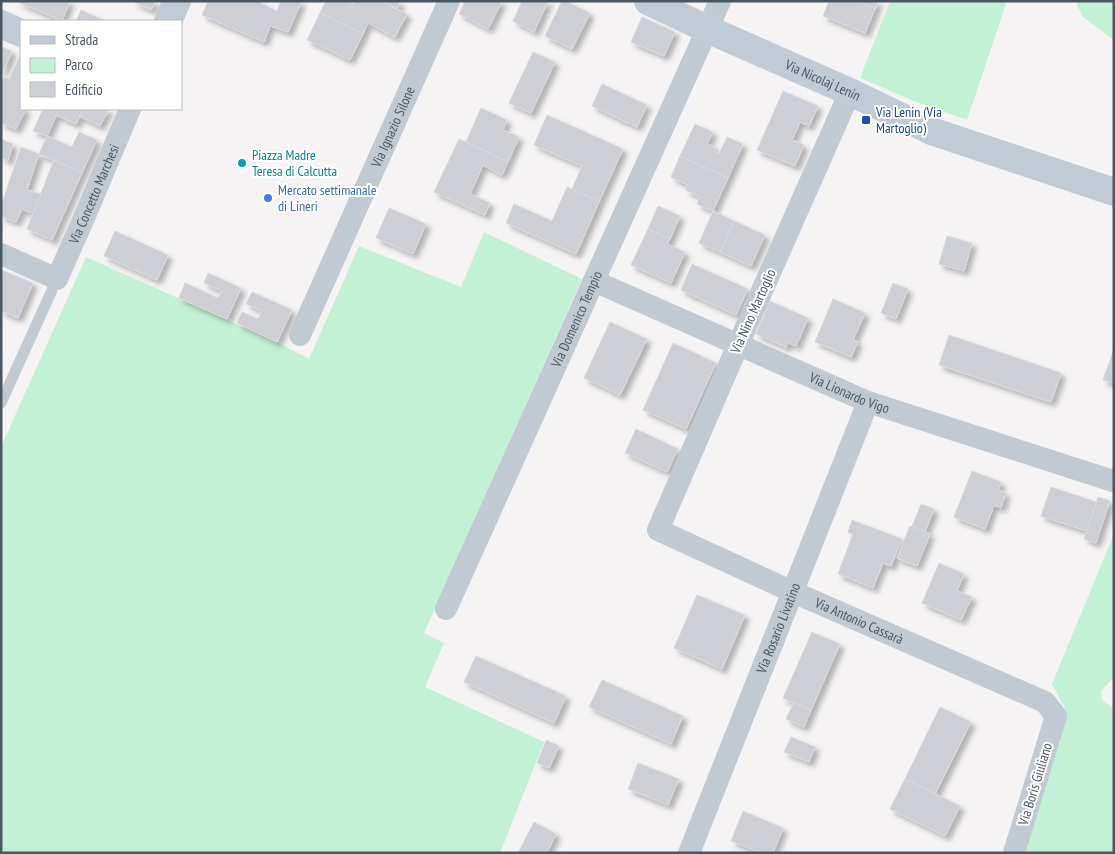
<svg xmlns="http://www.w3.org/2000/svg" width="1115" height="854" viewBox="0 0 1115 854" font-family="'PT Sans Narrow',sans-serif">
  <style>
    .green { fill: #c3f1d5 }
    .building { fill: #cdcfd5; stroke: #d7d9de; filter: url(#shadow) }
    .lines { fill: none; stroke-linecap: round; stroke-linejoin: round }
    .service { stroke: #c1cad2; stroke-width: 11 }
    .minor { stroke: #c1cad2; stroke-width: 22 }
    .secondary { stroke: #c1cbd6; stroke-width: 28 }
    .transit-dot { fill: #1a4fb4; stroke: #fff; stroke-width: 2 }
    .culture-dot { fill: #0f9aa8; stroke: #fff; stroke-width: 2 }
    .shop-dot { fill: #3f7fe0; stroke: #fff; stroke-width: 2 }
    .labels { text-anchor: middle; stroke-width: 4; stroke-linejoin: round; paint-order: stroke }
    .street-label { font-size: 14px; fill: #4a5661; stroke: #fff }
    .transit-label { font-size: 14px; fill: #164399; stroke: #fff; text-anchor: start }
    .culture-label { font-size: 14px; fill: #0d838f; stroke: #fff; text-anchor: start }
    .shop-label { font-size: 14px; fill: #366cbe; stroke: #fff; text-anchor: start }
  </style>
  <defs>
    <filter id="shadow"><feDropShadow dx="4.5" dy="4.5" stdDeviation="2.5" flood-color="#0004"/></filter>
  </defs>
  <rect width="100%" height="100%" fill="#f5f3f3"/>
  <path class="green" d="M890,1H1007L967,120L914,101L860,78Z
    M1075,1H1114V40L1083,17Z
    M484,232L582,279L424,633L444,643L425,687L544,742L500,853H1V447L86,257L277,342L309,359L359,246L461,287Z
    M1114,534V677L1101,691L1102,700L1114,709V853H1021L1065,708L1052,684Z"/>
  <path class="building" d="M16,1H70L62,21Z
    M132,1H155L151,10Z
    M208,1H256L277,11L281,1H299L301,2L288,32L270,26L264,42L202,15Z
    M326,1H347L353,4L355,1H381L407,14L395,37L368,23L363,34L320,13Z
    M381,1H400L397,9Z
    M465,1H502L488,29L459,14Z
    M522,1H548L534,32L513,21Z
    M562,1H565L590,13L572,49L545,36Z
    M829,1H857L875,9L865,33L823,16Z
    M857,1H878L875,9Z
    M81,10L105,21H76Z
    M320,13L363,34L350,60L307,40Z
    M642,17L675,32L664,56L631,42Z
    M1,47L12,51L1,76Z
    M533,52L555,62L531,113L509,103Z
    M20,56H21V109H26L16,129L1,123V84L4,77L9,79Z
    M602,84L647,105L637,127L592,106Z
    M783,91L818,106L809,126L800,122L792,140L804,145L795,166L757,150Z
    M481,108L507,120L503,130L519,137L508,162L466,142Z
    M43,109H59L47,136L33,131Z
    M59,109H83L76,124L56,115Z
    M83,109H109L100,126L79,116Z
    M547,115L623,149L599,202L572,189L582,166L534,145Z
    M695,124L713,132L707,144L715,147L713,151L719,154L727,137L743,144L728,178L680,156Z
    M79,132L97,140L82,173L39,154L47,136L72,147Z
    M1,139L13,144L8,161L1,157Z
    M459,139L508,162L502,175L483,165L470,194L490,203L485,215L434,192Z
    M21,147L39,154L27,190L41,194L33,214L22,209L16,222L1,216V206Z
    M680,156L728,178L713,211L697,204L700,197L686,190L688,185L671,177Z
    M54,160L82,173L52,240L27,229Z
    M567,187L599,202L576,254L506,223L514,204L552,221Z
    M658,206L680,216L670,239L648,229Z
    M389,208L426,224L413,254L376,238Z
    M713,211L734,221L720,252L699,243Z
    M734,221L765,235L751,266L720,252Z
    M648,229L670,239L667,244L685,252L671,283L631,265Z
    M115,231L168,255L157,280L104,256Z
    M947,236L972,243L964,271L939,264Z
    M692,264L748,289L736,315L681,290Z
    M1,270L33,283L18,318L1,311Z
    M208,273L241,288L227,319L179,298L185,283L218,298L222,291L204,283Z
    M893,283L908,289L896,319L881,313Z
    M252,292L292,310L277,342L237,323L242,312L258,319L262,311L246,304Z
    M833,299L865,313L853,340L858,342L851,357L815,342Z
    M770,301L808,318L796,346L788,343L786,347L756,334Z
    M610,322L647,339L620,395L584,378Z
    M949,335L1061,373L1051,402L939,365Z
    M673,343L716,363L686,429L643,410Z
    M1114,349V383L1103,380Z
    M636,429L678,449L667,472L625,453Z
    M972,471L1001,482L998,490L1006,493L1001,508L994,505L985,529L954,517Z
    M1051,487L1096,502L1087,531L1041,516Z
    M1098,497L1110,501L1096,543L1084,539Z
    M921,504L934,509L925,532L912,527Z
    M852,520L902,539L891,566L883,563L873,588L838,574L853,534L848,532Z
    M910,526L930,534L917,566L897,558Z
    M939,563L964,574L957,591L972,597L961,620L922,603Z
    M697,595L745,615L722,669L674,648Z
    M812,632L840,644L811,710L783,698Z
    M476,656L566,696L554,723L464,682Z
    M602,680L683,716L671,744L589,707Z
    M794,702L811,710L804,727L786,719Z
    M940,707L971,722L935,794L905,779Z
    M791,737L815,747L809,762L784,752Z
    M546,740L559,746L549,768L537,763Z
    M638,763L679,779L668,805L628,789Z
    M905,779L960,806L945,836L890,809Z
    M743,811L783,828L773,853H762L731,841Z
    M534,822L556,834L547,853H518Z"/>
  <g class="lines">
    <path class="service" d="M1,403L57,279"/>
    <g class="minor">
      <path id="s1" d="M850,92L738,345L658,530L793,592L1045,702L1056,716L1014,853"/>
      <path id="s2" d="M1,254L57,279L84,218L130,109"/>
      <path id="s3" d="M594,281L868,402L1113,481"/>
      <path id="s4" d="M300,335L449,1"/>
      <path id="s5" d="M446,609L720,1"/>
      <path id="s6" d="M689,853L868,402"/>
    </g>
    <g class="secondary">
      <path id="s7" d="M648,1L707,29L850,92L931,131L1114,192"/>
      <path d="M168,21L177,1"/>
      <path d="M1,24L21,33"/>
    </g>
  </g>
  <rect class="transit-dot" x="861" y="115" width="10" height="10" rx="2.5"/>
  <circle class="culture-dot" cx="242" cy="163" r="5"/>
  <circle class="shop-dot" cx="268" cy="198" r="5"/>
  <g class="labels">
    <g class="street-label">
      <text dy="5" stroke="none"><textPath href="#s7" startOffset="192">Via Nicolaj Lenin</textPath></text>
      <text dy="5" stroke="none"><textPath href="#s4" startOffset="228">Via Ignazio Silone</textPath></text>
      <text dy="5" stroke="none"><textPath href="#s2" startOffset="154">Via Concetto Marchesi</textPath></text>
      <text transform="translate(753 311) rotate(-66)" y="5">Via Nino Martoglio</text>
      <text dy="5" stroke="none"><textPath href="#s5" startOffset="318">Via Domenico Tempio</textPath></text>
      <text dy="5" stroke="none"><textPath href="#s3" startOffset="279">Via Lionardo Vigo</textPath></text>
      <text dy="5" stroke="none"><textPath href="#s1" startOffset="699">Via Antonio Cassarà</textPath></text>
      <text dy="5" stroke="none"><textPath href="#s6" startOffset="242">Via Rosario Livatino</textPath></text>
      <text transform="translate(1035 784) rotate(-73)" y="5">Via Boris Giuliano</text>
    </g>
    <g class="transit-label">
      <text x="876" y="117">Via Lenin (Via<tspan x="876" dy="16">Martoglio)</tspan></text>
    </g>
    <g class="culture-label">
      <text x="252" y="160">Piazza Madre<tspan x="252" dy="16">Teresa di Calcutta</tspan></text>
    </g>
    <g class="shop-label">
      <text x="278" y="195">Mercato settimanale<tspan x="278" dy="16">di Lineri</tspan></text>
    </g>
  </g>
  <rect width="1115" height="854" fill="none" stroke="#4a5661" stroke-width="5"/>
  <rect x="20" y="20" width="162" height="90" fill="#ffffff" stroke="#b7bbc0"/>
  <rect x="30" y="36" width="25" height="8" fill="#c1cbd6" stroke="#b7bbc0"/>
  <text x="65" y="45" font-size="15" fill="#4a5661">Strada</text>
  <rect x="30" y="58" width="25" height="15" fill="#c3f1d5" stroke="#b7bbc0"/>
  <text x="65" y="70" font-size="15" fill="#4a5661">Parco</text>
  <rect x="30" y="82" width="25" height="15" fill="#cdcfd5" stroke="#b7bbc0"/>
  <text x="65" y="95" font-size="15" fill="#4a5661">Edificio</text>
</svg>
